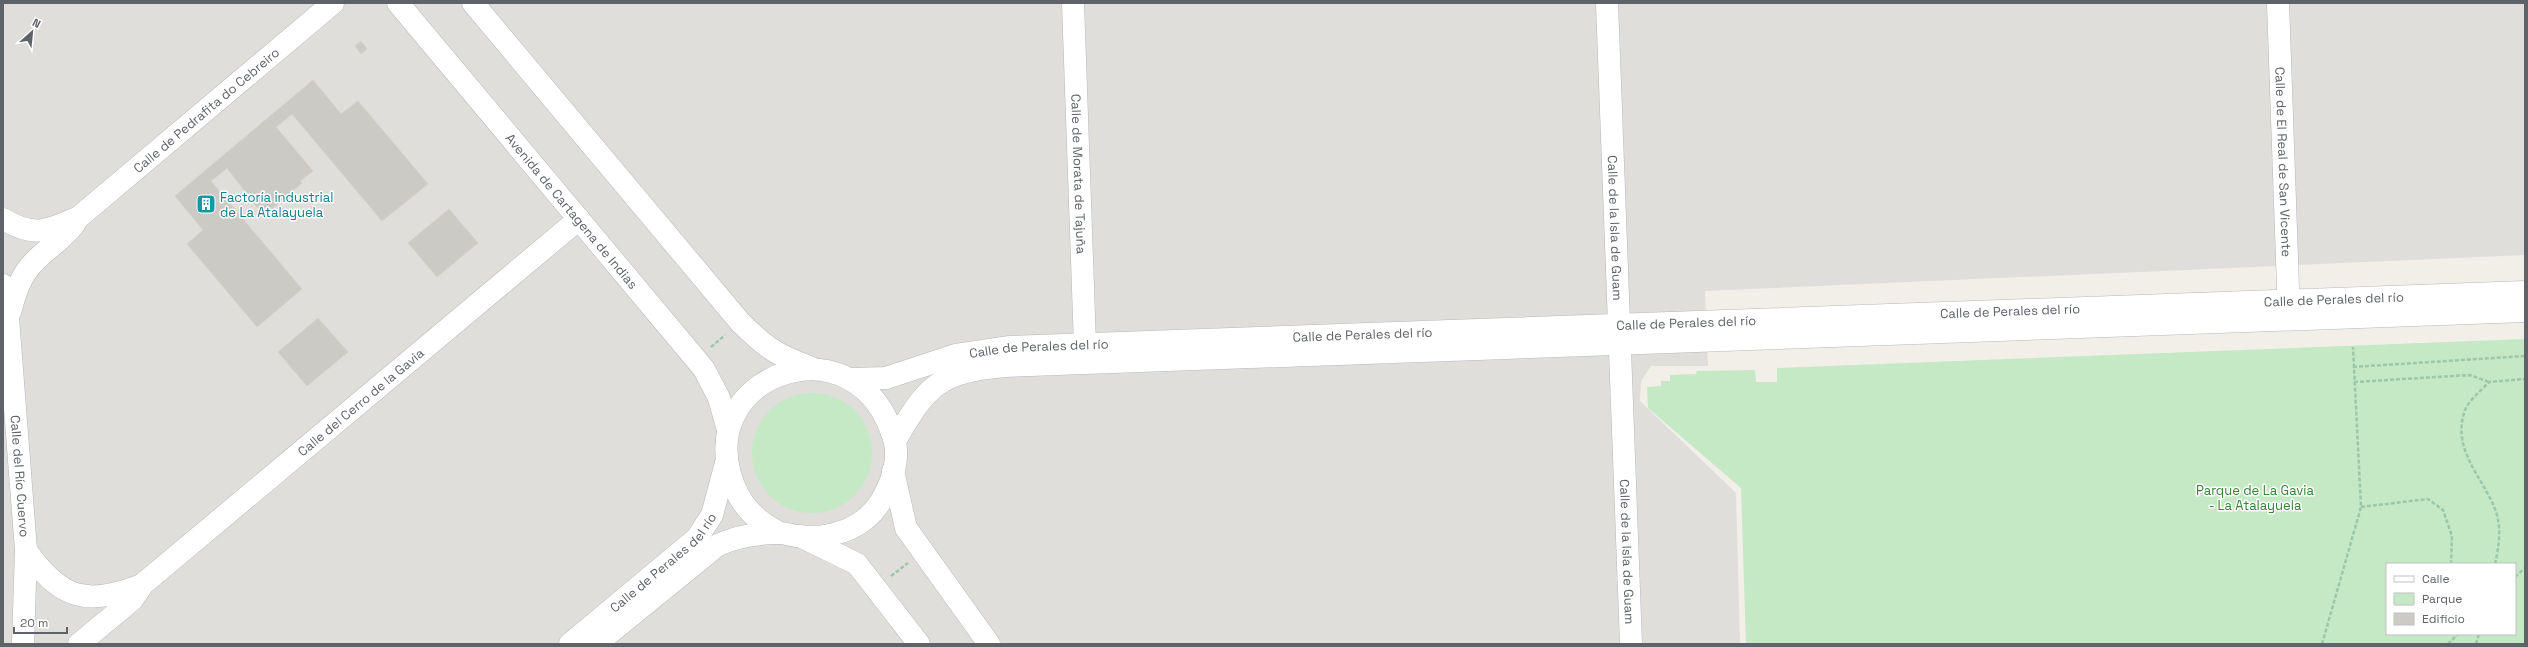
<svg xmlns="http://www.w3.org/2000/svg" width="2528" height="647" viewBox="0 0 2528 647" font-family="'Space Grotesk',sans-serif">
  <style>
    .industrial { fill: #e0deda }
    .green { fill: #c5e8c5; fill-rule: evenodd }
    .building { fill: #cccac5; stroke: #d6d1c6 }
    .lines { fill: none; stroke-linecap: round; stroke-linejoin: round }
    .minor-casing { stroke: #b5b8bc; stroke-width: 23 }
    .path { stroke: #9cc7a9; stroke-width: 2.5; stroke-dasharray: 4 2; stroke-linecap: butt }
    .minor { stroke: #fff; stroke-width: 22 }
    .labels { text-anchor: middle; stroke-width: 3; stroke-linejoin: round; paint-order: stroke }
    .street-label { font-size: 13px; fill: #5f6368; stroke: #fff }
    .culture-label { font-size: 13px; fill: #0d838f; stroke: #fff; text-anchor: start }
    .park-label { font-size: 13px; fill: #348238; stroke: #fff }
  </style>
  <rect width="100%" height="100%" fill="#f1efe8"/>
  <path class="industrial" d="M3,3H2525V255L1705,291L1708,366H1651L1641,381L1640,401L1736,493L1740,644H3Z"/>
  <path class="green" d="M2525,339V644H1746L1741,488L1648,408L1647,387L1661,386V381H1670V375L1696,374L1697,371L1755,370L1756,382H1777V368ZM2387,564H2515V634H2387Z
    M752 453a60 60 0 1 1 120 0a60 60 0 1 1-120 0Z"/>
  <path class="building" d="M361,41L367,49L361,54L355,46Z
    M313,80L341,114L358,101L428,184L382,221L292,114L276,127L313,171L300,181L302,183L264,216L227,168L211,181L302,289L257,327L187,244L203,230L175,196Z
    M449,209L478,243L437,277L408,243Z
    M318,318L348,352L307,386L278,352Z"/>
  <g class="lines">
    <defs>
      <g id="minor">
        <path id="s1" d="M398,3L704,369L719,398L728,430"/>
        <path d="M473,3L740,322C767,349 777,355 812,368"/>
        <path id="s2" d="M1073,3L1085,345"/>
        <path id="s3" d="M1607,3L1631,644"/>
        <path id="s4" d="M2278,3L2289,316"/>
        <path id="s5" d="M3,219C34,238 47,231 79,217L333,3"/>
        <path id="s6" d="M3,285L8,318L26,550L23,644"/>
        <path d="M10,312C15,294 20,276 34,262C47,248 64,239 75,223"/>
        <path id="s7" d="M852,379L886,378L956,355L1010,347L2525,292"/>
        <path d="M895,441C927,385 939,372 1005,366L2525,311"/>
        <path d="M893,471L906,528L989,644"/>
        <path d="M804,538L857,564L919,644"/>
        <path d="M26,550C61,600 86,606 142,585"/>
        <path id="s8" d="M79,644L132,600L143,584L579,219"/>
        <path id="s9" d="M570,644L697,538L712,515L726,463"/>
        <path d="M596,644L718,545C737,536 759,533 780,533C786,533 792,536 798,536C820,539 846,534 864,520C885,504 902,465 894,439C859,319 701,370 730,474C738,503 754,520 780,533"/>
      </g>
    </defs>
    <use href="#minor" class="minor-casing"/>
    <path class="path" d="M711,347L725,335
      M2353,367L2525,356
      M2354,382L2470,375L2489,382
      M2361,507L2428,499L2443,510L2452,536L2451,564
      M2495,564C2499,546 2502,527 2495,509C2482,476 2451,449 2465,410C2469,400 2482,390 2489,382L2525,379
      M891,576L908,563
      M2515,577L2525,568
      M2322,644L2361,507L2353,347
      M2448,644L2458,634
      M2476,644L2479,634"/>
    <use href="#minor" class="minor"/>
  </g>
  <defs>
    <symbol id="building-square" viewBox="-11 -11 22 22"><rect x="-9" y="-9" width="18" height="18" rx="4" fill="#0f9aa8" stroke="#fff"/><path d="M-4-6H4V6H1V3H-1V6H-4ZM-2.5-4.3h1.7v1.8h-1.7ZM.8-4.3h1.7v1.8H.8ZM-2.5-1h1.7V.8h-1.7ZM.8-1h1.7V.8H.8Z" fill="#fff"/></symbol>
  </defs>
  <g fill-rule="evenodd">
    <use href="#building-square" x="195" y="193" width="22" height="22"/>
  </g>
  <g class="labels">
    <g class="street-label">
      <text dy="5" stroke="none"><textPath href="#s5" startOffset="247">Calle de Pedrafita do Cebreiro</textPath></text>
      <text dy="5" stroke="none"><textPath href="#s4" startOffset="159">Calle de El Real de San Vicente</textPath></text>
      <text dy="5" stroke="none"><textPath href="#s2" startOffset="171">Calle de Morata de Tajuña</textPath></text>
      <text dy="5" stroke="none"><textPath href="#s1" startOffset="271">Avenida de Cartagena de Indias</textPath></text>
      <text dy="5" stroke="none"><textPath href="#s3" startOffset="225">Calle de la Isla de Guam</textPath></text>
      <text dy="5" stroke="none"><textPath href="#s7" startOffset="1487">Calle de Perales del río</textPath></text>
      <text dy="5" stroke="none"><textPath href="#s7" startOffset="1163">Calle de Perales del río</textPath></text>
      <text dy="5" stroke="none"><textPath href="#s7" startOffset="839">Calle de Perales del río</textPath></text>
      <text dy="5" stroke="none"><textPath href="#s7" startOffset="515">Calle de Perales del río</textPath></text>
      <text dy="5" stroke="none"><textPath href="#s7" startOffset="191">Calle de Perales del río</textPath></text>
      <text dy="5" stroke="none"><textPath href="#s8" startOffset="372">Calle del Cerro de la Gavia</textPath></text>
      <text dy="5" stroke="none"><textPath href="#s6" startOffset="192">Calle del Río Cuervo</textPath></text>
      <text dy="5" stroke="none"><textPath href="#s3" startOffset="549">Calle de la Isla de Guam</textPath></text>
      <text dy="5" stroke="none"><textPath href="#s9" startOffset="124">Calle de Perales del río</textPath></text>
    </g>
    <g class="culture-label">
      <text x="220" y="202">Factoría industrial<tspan x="220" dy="15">de La Atalayuela</tspan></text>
    </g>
    <g class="park-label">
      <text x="2255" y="495">Parque de La Gavia<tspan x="2255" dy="15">- La Atalayuela</tspan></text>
    </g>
  </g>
  <rect width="2528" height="647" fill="none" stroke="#5f6368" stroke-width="8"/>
  <rect x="2386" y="563" width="130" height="72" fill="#ffffff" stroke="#bfc1c3"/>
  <rect x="2394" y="576" width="20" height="6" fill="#ffffff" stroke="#bfc1c3"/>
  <text x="2422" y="583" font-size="12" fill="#5f6368">Calle</text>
  <rect x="2394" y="593" width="20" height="12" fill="#c5e8c5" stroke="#bfc1c3"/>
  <text x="2422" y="603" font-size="12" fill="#5f6368">Parque</text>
  <rect x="2394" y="613" width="20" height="12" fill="#cccac5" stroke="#bfc1c3"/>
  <text x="2422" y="623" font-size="12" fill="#5f6368">Edificio</text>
  <g transform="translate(32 32) rotate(27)" stroke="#ffffff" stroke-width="3" paint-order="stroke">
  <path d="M0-3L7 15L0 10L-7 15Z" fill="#5f6368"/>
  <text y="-6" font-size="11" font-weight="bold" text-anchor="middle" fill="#5f6368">N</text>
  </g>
  <path d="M14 627v6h53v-6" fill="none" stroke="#5f6368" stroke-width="2"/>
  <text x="20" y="627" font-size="12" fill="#5f6368" stroke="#ffffff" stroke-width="3" paint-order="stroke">20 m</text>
</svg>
